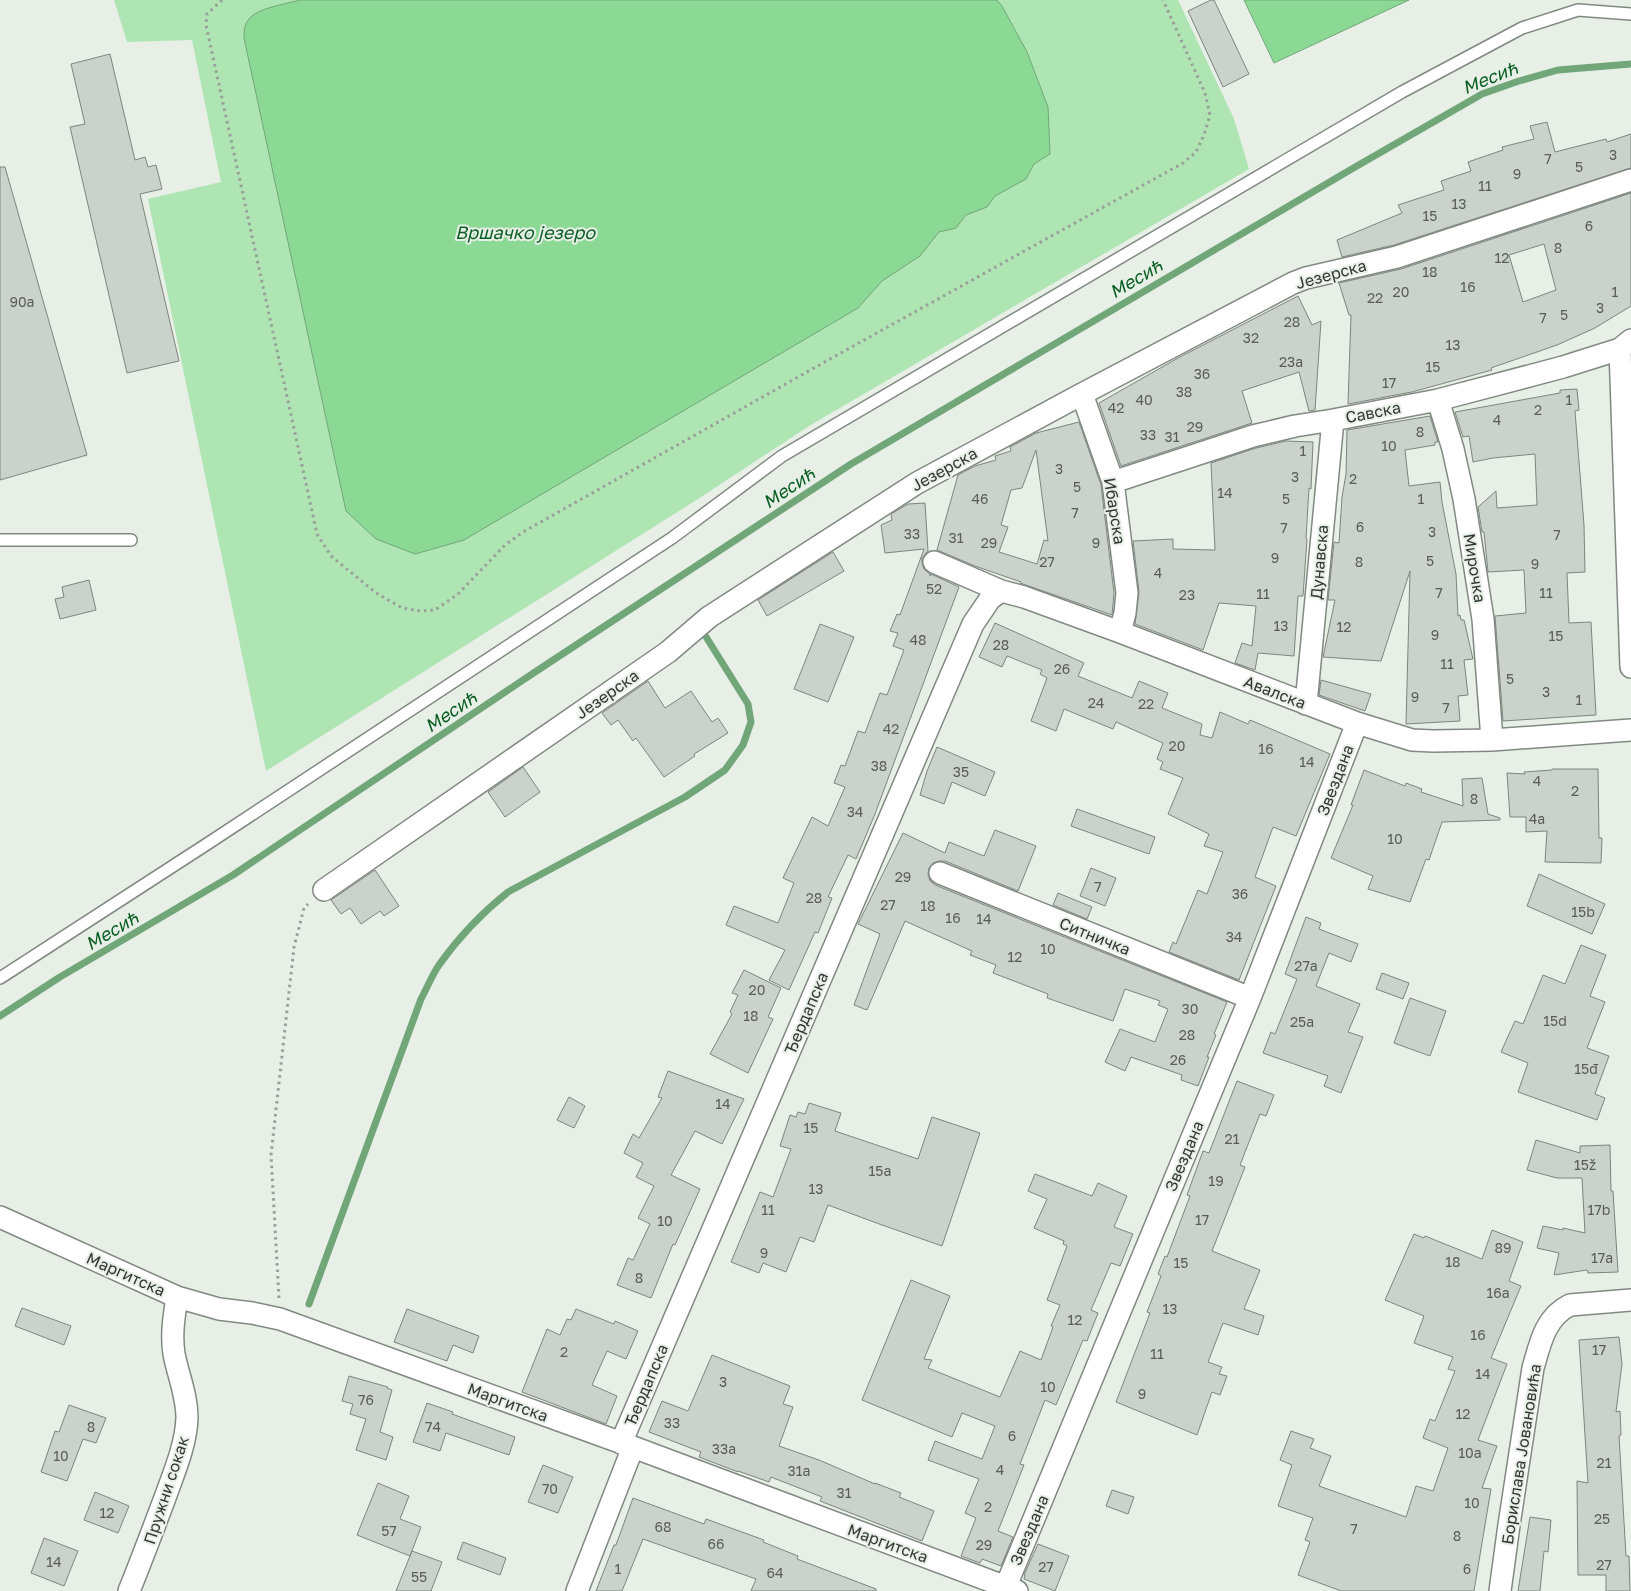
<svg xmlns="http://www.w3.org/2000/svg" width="1631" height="1591" viewBox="0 0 1631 1591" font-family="'Golos Text',sans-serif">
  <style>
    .green { fill: #aee5b3 }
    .water { fill: #8cd895; stroke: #71a778 }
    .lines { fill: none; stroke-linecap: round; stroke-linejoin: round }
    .stream { stroke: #71a778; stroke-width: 7 }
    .building { fill: #cbd2cb; stroke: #7e847e; fill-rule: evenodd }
    .lane-casing { stroke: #828982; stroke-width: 14 }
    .street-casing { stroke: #828982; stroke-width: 24 }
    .path { stroke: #989e98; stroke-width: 3; stroke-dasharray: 2.5 4; stroke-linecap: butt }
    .lane { stroke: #fff; stroke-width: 11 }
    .street { stroke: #fff; stroke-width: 21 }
    .labels { text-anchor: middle; stroke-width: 4; stroke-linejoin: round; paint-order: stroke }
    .number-label { font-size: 14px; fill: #595d59 }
    .street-label { font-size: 16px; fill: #333633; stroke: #e7efe7 }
    .water-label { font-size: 18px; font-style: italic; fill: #095f22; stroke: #e7efe7 }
  </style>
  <rect width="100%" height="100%" fill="#e7efe7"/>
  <path class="green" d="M114,0H1178L1234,119L1249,169L809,426L698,499L266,771L148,199L221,182L192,40L127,42Z"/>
  <path class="water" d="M300,0H997L1002,6L1027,52L1048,107L1050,154L1034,164L1026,179L995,196L987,207L966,215L956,228L939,232L920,256L882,281L858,308L464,540L415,554L376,539L346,511L244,38C244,31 244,25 249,19C257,8 286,4 300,0Z
    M1244,0H1409L1274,63Z"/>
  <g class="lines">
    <path class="stream" d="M0,1016L60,977L233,875L532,674L851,464L1350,170L1482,94L1519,81L1558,70L1631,64
      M309,1304L421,999C427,988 432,975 439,965C458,938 483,912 508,892L685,797L725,770L743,745L751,722L748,704L703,632"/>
  </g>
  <path class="building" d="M1211,0H1214L1249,74L1223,87L1188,11Z
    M110,54L135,160L145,157L148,167L156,165L162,189L140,194L179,361L127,373L70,127L85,124L71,64Z
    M1547,122L1555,152L1606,139L1607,142L1631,134V168L1394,245L1342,257L1337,240L1402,213L1398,205L1444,190L1441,181L1471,171L1468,162L1503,150L1502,147L1534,139L1530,126Z
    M0,167H5L87,455L0,480Z
    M1631,193V306L1595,328L1557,345L1491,368L1492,370L1412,392L1348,404L1351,315H1349L1339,283L1401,269ZM1544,244L1556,290L1523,302L1509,255Z
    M1298,296L1312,325L1321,321L1315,410L1309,411L1299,372L1242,391L1252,423L1121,466L1099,403L1178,358Z
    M1577,389L1579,410L1575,411L1584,525L1585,572L1567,573L1569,623L1591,622L1596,715L1503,721L1495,616L1526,613L1524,570L1488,572L1484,532H1482L1478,507L1496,491L1497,508L1537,505L1535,454L1493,458L1473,462L1469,436L1463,437L1455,412L1560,393V390Z
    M1430,416L1438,442H1435V445L1405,450L1409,486L1440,482L1442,502L1456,574L1458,616L1460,615L1461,620H1464L1473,659L1464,660L1468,695L1458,696L1460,721L1406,724L1410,571L1381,661L1323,657L1335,600H1328L1334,542L1339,543L1342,497L1346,474L1347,430Z
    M1079,422L1101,485L1114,593L1112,615L1020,583L1021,582L975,566L937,550L958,475L975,466L996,460L995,456L1011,451L1010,447L1036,433ZM1036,450L1048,541L1044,540L1037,564L999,552L1008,527L1001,525L1011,490L1022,488Z
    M1286,441L1313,442L1311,489L1309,488L1306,538L1307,539L1303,596H1298L1294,656L1258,653L1255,670L1235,663L1242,643L1252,646L1256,606L1219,603L1203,650L1135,624L1139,592L1133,541L1173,539V549L1215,550L1211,463L1256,448Z
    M925,503L928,551L922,558V563L924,569L930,574V576L931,574L959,587L875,814L856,859L848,855L828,897L832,898L818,933L815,932L789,990L769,980L785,950L726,925L734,906L778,923L794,883L783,878L812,817L828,826L845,787L834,783L841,765L845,766L858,731L865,733L880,693L887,695L904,650L893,646L898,633L890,631L897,614L900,615L924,549L885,553L881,525L892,520L891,514L908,504Z
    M833,552L844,571L767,616L758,600Z
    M89,580L96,610L60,619L55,599L64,597L62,587Z
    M995,623L1084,663L1078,676L1132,698L1139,681L1168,693L1162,708L1202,724L1200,735L1212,738L1220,712L1248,724L1250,720L1330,754L1296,836L1273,827L1255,877L1276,886L1239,980L1169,952L1173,942L1176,944L1198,890L1207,894L1223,852L1204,846L1209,834L1168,814L1183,778L1160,769L1163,762L1157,759L1163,743L1116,722L1113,729L1064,709L1056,731L1031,721L1047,678L1040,674L1042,670L1007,656L1002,667L979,657Z
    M820,624L854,637L828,702L794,689Z
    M1321,680L1371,694L1365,711L1319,695Z
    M648,681L665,708L691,691L712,722L718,718L728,733L694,754L695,756L664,777L636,738L633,741L618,720L611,725L602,713Z
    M937,747L995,772L985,796L952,782L944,804L920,795L927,771Z
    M523,767L540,792L505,817L488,792Z
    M1552,769H1598L1599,838H1602L1601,863L1545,862L1547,831L1526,832V817H1510L1507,773L1525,774L1524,772L1552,770Z
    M1364,770L1405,786L1406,783L1422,789L1421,792L1463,806L1462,779L1482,778L1488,814L1500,818V820L1442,822L1429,860L1426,859L1410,902L1368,889L1373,876L1331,858L1353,805H1351Z
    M1077,809L1155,837L1149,854L1071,826Z
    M995,830L1036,846L1018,891L945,861H939L933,863L929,868L928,874L930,881L935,885L1227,1002L1214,1034L1216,1035L1207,1057H1209L1198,1086L1181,1080L1182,1075L1131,1057L1125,1071L1105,1062L1120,1029L1155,1042L1168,1009L1158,1005L1160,1001L1125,989L1113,1021L1047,998L1048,994L993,973L996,965L970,955L972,951L905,921L867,1010L854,1005L880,934L858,924L903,833L945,853L949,842L984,856Z
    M1091,868L1116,878L1105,906L1080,896Z
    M375,870L399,906L384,916L380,911L361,924L350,908L341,914L331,900Z
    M1539,874L1605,904L1592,934L1527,906Z
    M1058,893L1092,907L1087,919L1053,905Z
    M1306,917L1321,923L1319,929L1358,944L1351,962L1329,953L1316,986L1360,1004L1348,1032L1363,1037L1341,1093L1324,1086L1328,1076L1263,1053L1271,1032L1275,1034L1297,979L1285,974Z
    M1581,945L1606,955L1590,996L1605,1002L1587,1048L1609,1056L1595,1094L1605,1098L1597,1120L1518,1092L1528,1063L1501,1052L1515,1021L1523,1024L1543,975L1565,984Z
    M744,970L781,988L768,1017L773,1019L748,1073L710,1054L732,1014L730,1012L738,995L732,993Z
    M1382,973L1409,983L1403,999L1376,989Z
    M1410,998L1446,1011L1430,1056L1394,1043Z
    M668,1071L744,1099L722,1144L695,1131L671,1175L700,1189L675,1245L673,1244L651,1298L617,1285L628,1258L633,1260L650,1224L638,1218L654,1186L636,1177L643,1163L624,1153L633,1134L639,1138L662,1098L658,1097Z
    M1237,1081L1274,1095L1266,1116L1260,1114L1240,1165L1245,1167L1212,1251L1260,1270L1244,1309L1264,1316L1258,1335L1223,1323L1208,1362L1222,1367L1219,1374L1227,1376L1220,1395L1212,1392L1197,1435L1116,1402L1150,1313L1147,1312L1161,1276L1158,1274L1165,1256L1167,1257L1190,1196L1187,1195L1203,1151L1209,1153Z
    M569,1097L585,1106L574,1128L557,1120Z
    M809,1103L841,1113L835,1131L918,1159L932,1117L980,1133L942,1246L882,1225L828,1205L814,1242L800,1237L786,1272L763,1263L759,1273L731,1262L760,1192L773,1197L791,1149L780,1146L790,1115L796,1117L798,1112L805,1114Z
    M1536,1140L1580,1153V1146L1610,1145L1611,1191H1613L1618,1272L1588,1273L1587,1270L1554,1275L1559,1253L1537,1248L1543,1226L1563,1230V1228L1585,1233L1582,1178H1557L1527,1170Z
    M1035,1174L1092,1196L1098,1183L1127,1196L1114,1227L1133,1234L1120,1266L1111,1263L1091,1310L1098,1313L1087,1341L1083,1340L1056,1405L1045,1400L1020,1464L1024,1465L998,1531L1013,1537L1001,1566L982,1559L980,1563L961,1556L976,1518L965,1513L979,1479L928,1460L935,1441L982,1459L995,1426L962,1413L952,1437L862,1400L911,1280L950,1296L924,1359L932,1360L928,1368L1000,1397L1020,1351L1041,1360L1053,1327L1051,1326L1060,1305L1047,1300L1067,1246L1063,1244L1064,1241L1034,1228L1047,1199L1028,1191Z
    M1492,1230L1523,1242L1509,1281L1521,1286L1491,1358L1507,1364L1478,1440L1497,1446L1482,1488L1491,1489L1474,1591H1341L1298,1575L1310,1542L1305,1540L1313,1518L1278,1506L1292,1465L1280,1460L1291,1431L1314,1439L1310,1448L1331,1456L1319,1486L1406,1517L1416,1486L1433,1491L1448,1448L1423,1438L1430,1419L1435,1421L1455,1371L1448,1369L1453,1357L1414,1343L1424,1316L1385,1300L1414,1234L1424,1238L1425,1236L1482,1259Z
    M22,1308L71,1326L64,1345L15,1326Z
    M407,1309L479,1336L473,1353L453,1345L447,1361L394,1342Z
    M576,1309L614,1324L615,1321L638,1331L626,1359L607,1351L592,1385L617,1396L606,1424L522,1392L547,1329L560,1335L567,1319L571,1320Z
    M1619,1337L1622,1364L1616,1412L1620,1411L1621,1435L1619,1436L1626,1556H1629L1630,1591H1606V1575H1578L1577,1481L1588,1483L1579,1340Z
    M712,1355L790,1386L783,1404L793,1407L779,1446L819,1460L875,1484V1483L901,1493L899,1497L934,1511L922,1541L820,1501L822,1497L771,1477L769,1482L738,1471V1472L699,1457L701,1452L649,1432L662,1401L688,1411Z
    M349,1376L388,1387L387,1388L392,1390L380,1432L393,1437L386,1460L356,1450L366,1419L350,1414L353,1404L342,1401Z
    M427,1403L453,1412L452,1414L515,1437L509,1455L446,1433L440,1451L413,1442Z
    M69,1405L106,1418L96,1443L83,1439L67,1481L41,1472L55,1431L59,1432Z
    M543,1465L573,1477L558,1513L528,1502Z
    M378,1483L409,1496L400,1519L421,1527L410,1556L357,1535Z
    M1112,1490L1134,1497L1128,1514L1106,1506Z
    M95,1492L129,1506L118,1533L84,1520Z
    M633,1498L704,1524L706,1519L764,1540L763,1542L798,1556L797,1559L876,1589V1591H751L756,1579L643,1539L622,1591H596L614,1545H616Z
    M1530,1517L1551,1520L1548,1552L1544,1551L1540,1591H1518Z
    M44,1538L78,1551L64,1586L31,1573Z
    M463,1542L506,1558L500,1575L457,1559Z
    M1038,1544L1069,1556L1055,1591L1024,1579L1025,1575H1024Z
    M412,1551L442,1562L431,1591H396Z"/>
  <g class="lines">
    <defs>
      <path id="lane" d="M0,540H131
        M0,978L204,846L672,538L782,456L1402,92L1522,28L1578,10L1631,14"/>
      <path id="street" d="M1620,349L1631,667
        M1082,394L1113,482L1127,593L1125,613L1120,632
        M1438,400L1453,449L1464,499L1483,619L1492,740
        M1113,482L1253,436L1295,426L1333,420L1438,400L1563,367L1620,349L1631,340
        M934,562L1001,591L1024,597L1120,632L1357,723L1412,740L1433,741L1492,740L1631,730
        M1306,704L1333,420
        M940,873L1250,998
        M324,890L668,652L709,617L917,483L1082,394L1293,283L1306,278L1397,257L1631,180
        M0,1217L177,1297L219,1309L252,1313L280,1319L633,1447L1017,1591
        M621,1443L973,624L990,599L1001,591
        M1006,1586L1250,998L1357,723
        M129,1591C142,1559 154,1527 166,1495C175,1470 186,1444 187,1418C187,1395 178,1375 174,1354C171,1335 174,1316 177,1297
        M577,1591L633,1447
        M1500,1591L1509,1525L1533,1368C1540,1344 1545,1317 1570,1305L1631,1300"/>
    </defs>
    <use href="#lane" class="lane-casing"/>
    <use href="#street" class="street-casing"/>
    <path class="path" d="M222,0L207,14L206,25L317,534L331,556L376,593L402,608L420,611L435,610L458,594L505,545L523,532L830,359L1183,163L1196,152L1204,135L1210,115L1205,93L1163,0
      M279,1298L271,1155L294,947L304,908L308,904"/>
    <use href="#lane" class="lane"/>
    <use href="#street" class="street"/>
  </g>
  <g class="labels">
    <g class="number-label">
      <text x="1613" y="160">3</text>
      <text x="1548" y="164">7</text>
      <text x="1579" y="172">5</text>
      <text x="1517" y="179">9</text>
      <text x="1485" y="191">11</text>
      <text x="1459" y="209">13</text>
      <text x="1430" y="221">15</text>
      <text x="1589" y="231">6</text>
      <text x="1558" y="253">8</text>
      <text x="1502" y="263">12</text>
      <text x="1430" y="277">18</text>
      <text x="1468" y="292">16</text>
      <text x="1401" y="297">20</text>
      <text x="1615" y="297">1</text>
      <text x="1375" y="303">22</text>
      <text x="22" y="307">90a</text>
      <text x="1600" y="313">3</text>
      <text x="1564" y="320">5</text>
      <text x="1543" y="323">7</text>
      <text x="1292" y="327">28</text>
      <text x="1251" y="343">32</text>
      <text x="1453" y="350">13</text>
      <text x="1291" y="367">23a</text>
      <text x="1433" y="372">15</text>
      <text x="1202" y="379">36</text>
      <text x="1389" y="388">17</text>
      <text x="1184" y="397">38</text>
      <text x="1144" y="405">40</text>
      <text x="1569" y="405">1</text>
      <text x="1116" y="413">42</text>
      <text x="1538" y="415">2</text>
      <text x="1497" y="425">4</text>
      <text x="1195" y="432">29</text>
      <text x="1420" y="437">8</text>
      <text x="1148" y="440">33</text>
      <text x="1172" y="442">31</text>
      <text x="1389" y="451">10</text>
      <text x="1303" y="456">1</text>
      <text x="1059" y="474">3</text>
      <text x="1295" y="482">3</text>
      <text x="1353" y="484">2</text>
      <text x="1077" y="492">5</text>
      <text x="1225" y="498">14</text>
      <text x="980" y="504">46</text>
      <text x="1286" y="504">5</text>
      <text x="1421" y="504">1</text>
      <text x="1075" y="518">7</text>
      <text x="1360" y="532">6</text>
      <text x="1284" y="533">7</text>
      <text x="1432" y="537">3</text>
      <text x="912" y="539">33</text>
      <text x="1557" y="540">7</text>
      <text x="956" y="543">31</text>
      <text x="989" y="548">29</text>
      <text x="1096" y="548">9</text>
      <text x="1275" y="563">9</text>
      <text x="1430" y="566">5</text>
      <text x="1047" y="567">27</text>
      <text x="1359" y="567">8</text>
      <text x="1535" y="569">9</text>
      <text x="1158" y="578">4</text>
      <text x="934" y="594">52</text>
      <text x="1439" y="598">7</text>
      <text x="1546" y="598">11</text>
      <text x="1263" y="599">11</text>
      <text x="1187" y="600">23</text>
      <text x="1281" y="631">13</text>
      <text x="1344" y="632">12</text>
      <text x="1435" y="640">9</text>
      <text x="1556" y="641">15</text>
      <text x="918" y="645">48</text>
      <text x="1001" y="650">28</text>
      <text x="1447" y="669">11</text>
      <text x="1062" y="674">26</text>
      <text x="1510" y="684">5</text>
      <text x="1546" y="697">3</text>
      <text x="1415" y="702">9</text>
      <text x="1579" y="705">1</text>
      <text x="1096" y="708">24</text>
      <text x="1146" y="709">22</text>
      <text x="1446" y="713">7</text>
      <text x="891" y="734">42</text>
      <text x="1177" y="751">20</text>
      <text x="1266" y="754">16</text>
      <text x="1307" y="767">14</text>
      <text x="879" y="771">38</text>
      <text x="961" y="777">35</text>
      <text x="1537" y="786">4</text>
      <text x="1575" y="796">2</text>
      <text x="1474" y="804">8</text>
      <text x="855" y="817">34</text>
      <text x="1537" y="824">4a</text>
      <text x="1395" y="844">10</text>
      <text x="903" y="882">29</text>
      <text x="1098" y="892">7</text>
      <text x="1240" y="899">36</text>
      <text x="814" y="903">28</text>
      <text x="888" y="910">27</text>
      <text x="928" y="911">18</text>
      <text x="1583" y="917">15b</text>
      <text x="953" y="923">16</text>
      <text x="984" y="924">14</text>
      <text x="1234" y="942">34</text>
      <text x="1048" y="954">10</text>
      <text x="1015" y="962">12</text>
      <text x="1306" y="971">27a</text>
      <text x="757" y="995">20</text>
      <text x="1190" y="1014">30</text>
      <text x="751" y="1021">18</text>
      <text x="1555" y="1026">15d</text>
      <text x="1302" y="1027">25a</text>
      <text x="1187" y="1040">28</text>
      <text x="1178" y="1065">26</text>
      <text x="1586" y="1074">15đ</text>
      <text x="723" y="1109">14</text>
      <text x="811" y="1133">15</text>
      <text x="1232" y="1144">21</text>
      <text x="1585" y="1170">15ž</text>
      <text x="880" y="1176">15a</text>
      <text x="1216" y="1186">19</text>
      <text x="816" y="1194">13</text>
      <text x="768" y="1215">11</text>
      <text x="1599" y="1215">17b</text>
      <text x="1202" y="1225">17</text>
      <text x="665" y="1226">10</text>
      <text x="1503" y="1253">89</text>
      <text x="764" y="1258">9</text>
      <text x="1602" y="1263">17a</text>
      <text x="1453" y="1267">18</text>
      <text x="1181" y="1268">15</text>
      <text x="639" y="1283">8</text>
      <text x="1498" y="1298">16a</text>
      <text x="1170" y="1314">13</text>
      <text x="1075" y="1325">12</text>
      <text x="1478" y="1340">16</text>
      <text x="1599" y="1355">17</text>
      <text x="564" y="1357">2</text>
      <text x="1157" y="1359">11</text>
      <text x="1483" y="1379">14</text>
      <text x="723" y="1387">3</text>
      <text x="1048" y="1392">10</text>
      <text x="1142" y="1399">9</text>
      <text x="366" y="1405">76</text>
      <text x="1463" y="1419">12</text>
      <text x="672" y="1428">33</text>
      <text x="91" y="1432">8</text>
      <text x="433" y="1432">74</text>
      <text x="1012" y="1441">6</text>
      <text x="724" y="1454">33a</text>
      <text x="1470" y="1458">10a</text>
      <text x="61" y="1461">10</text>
      <text x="1604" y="1468">21</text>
      <text x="1000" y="1475">4</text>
      <text x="799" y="1476">31a</text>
      <text x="550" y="1494">70</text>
      <text x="844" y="1498">31</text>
      <text x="1472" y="1508">10</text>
      <text x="988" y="1512">2</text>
      <text x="107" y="1518">12</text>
      <text x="1602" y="1524">25</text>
      <text x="663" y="1532">68</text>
      <text x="1354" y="1534">7</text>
      <text x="389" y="1536">57</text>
      <text x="1457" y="1541">8</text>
      <text x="716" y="1549">66</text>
      <text x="984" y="1550">29</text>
      <text x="54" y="1567">14</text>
      <text x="1604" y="1570">27</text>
      <text x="1046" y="1572">27</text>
      <text x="618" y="1574">1</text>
      <text x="1467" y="1574">6</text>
      <text x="775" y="1578">64</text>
      <text x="419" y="1582">55</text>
    </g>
    <g class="street-label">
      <text transform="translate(1331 274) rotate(-15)" y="6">Језерска</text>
      <text transform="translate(1373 412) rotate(-11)" y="6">Савска</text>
      <text transform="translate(944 469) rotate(-29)" y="6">Језерска</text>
      <text transform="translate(1115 511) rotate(81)" y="6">Ибарска</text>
      <text transform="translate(1319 562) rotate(-85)" y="6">Дунавска</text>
      <text transform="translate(1475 568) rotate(81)" y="6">Мирочка</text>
      <text transform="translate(1275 692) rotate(21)" y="6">Авалска</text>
      <text transform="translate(607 694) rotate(-35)" y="6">Језерска</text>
      <text transform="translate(1335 780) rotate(-69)" y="6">Звездана</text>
      <text transform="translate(1095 936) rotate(22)" y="6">Ситничка</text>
      <text transform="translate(806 1013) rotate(-67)" y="6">Ђердапска</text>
      <text transform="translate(1184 1156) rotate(-67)" y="6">Звездана</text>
      <text transform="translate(126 1274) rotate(24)" y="6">Маргитска</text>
      <text transform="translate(646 1385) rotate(-67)" y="6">Ђердапска</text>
      <text transform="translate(508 1402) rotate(20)" y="6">Маргитска</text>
      <text transform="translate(1521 1454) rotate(-81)" y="6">Борислава Јовановића</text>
      <text transform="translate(166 1490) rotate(-72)" y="6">Пружни сокак</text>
      <text transform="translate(1029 1530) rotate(-67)" y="6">Звездана</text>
      <text transform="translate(888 1543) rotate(20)" y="6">Маргитска</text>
    </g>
    <g class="water-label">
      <text transform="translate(1490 78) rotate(-22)" y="6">Месић</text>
      <text x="525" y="239">Вршачко језеро</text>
      <text transform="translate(1136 279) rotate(-31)" y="6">Месић</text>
      <text transform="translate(789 488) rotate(-34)" y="6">Месић</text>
      <text transform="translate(451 712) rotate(-34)" y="6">Месић</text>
      <text transform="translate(112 931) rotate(-31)" y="6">Месић</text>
    </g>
  </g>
</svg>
